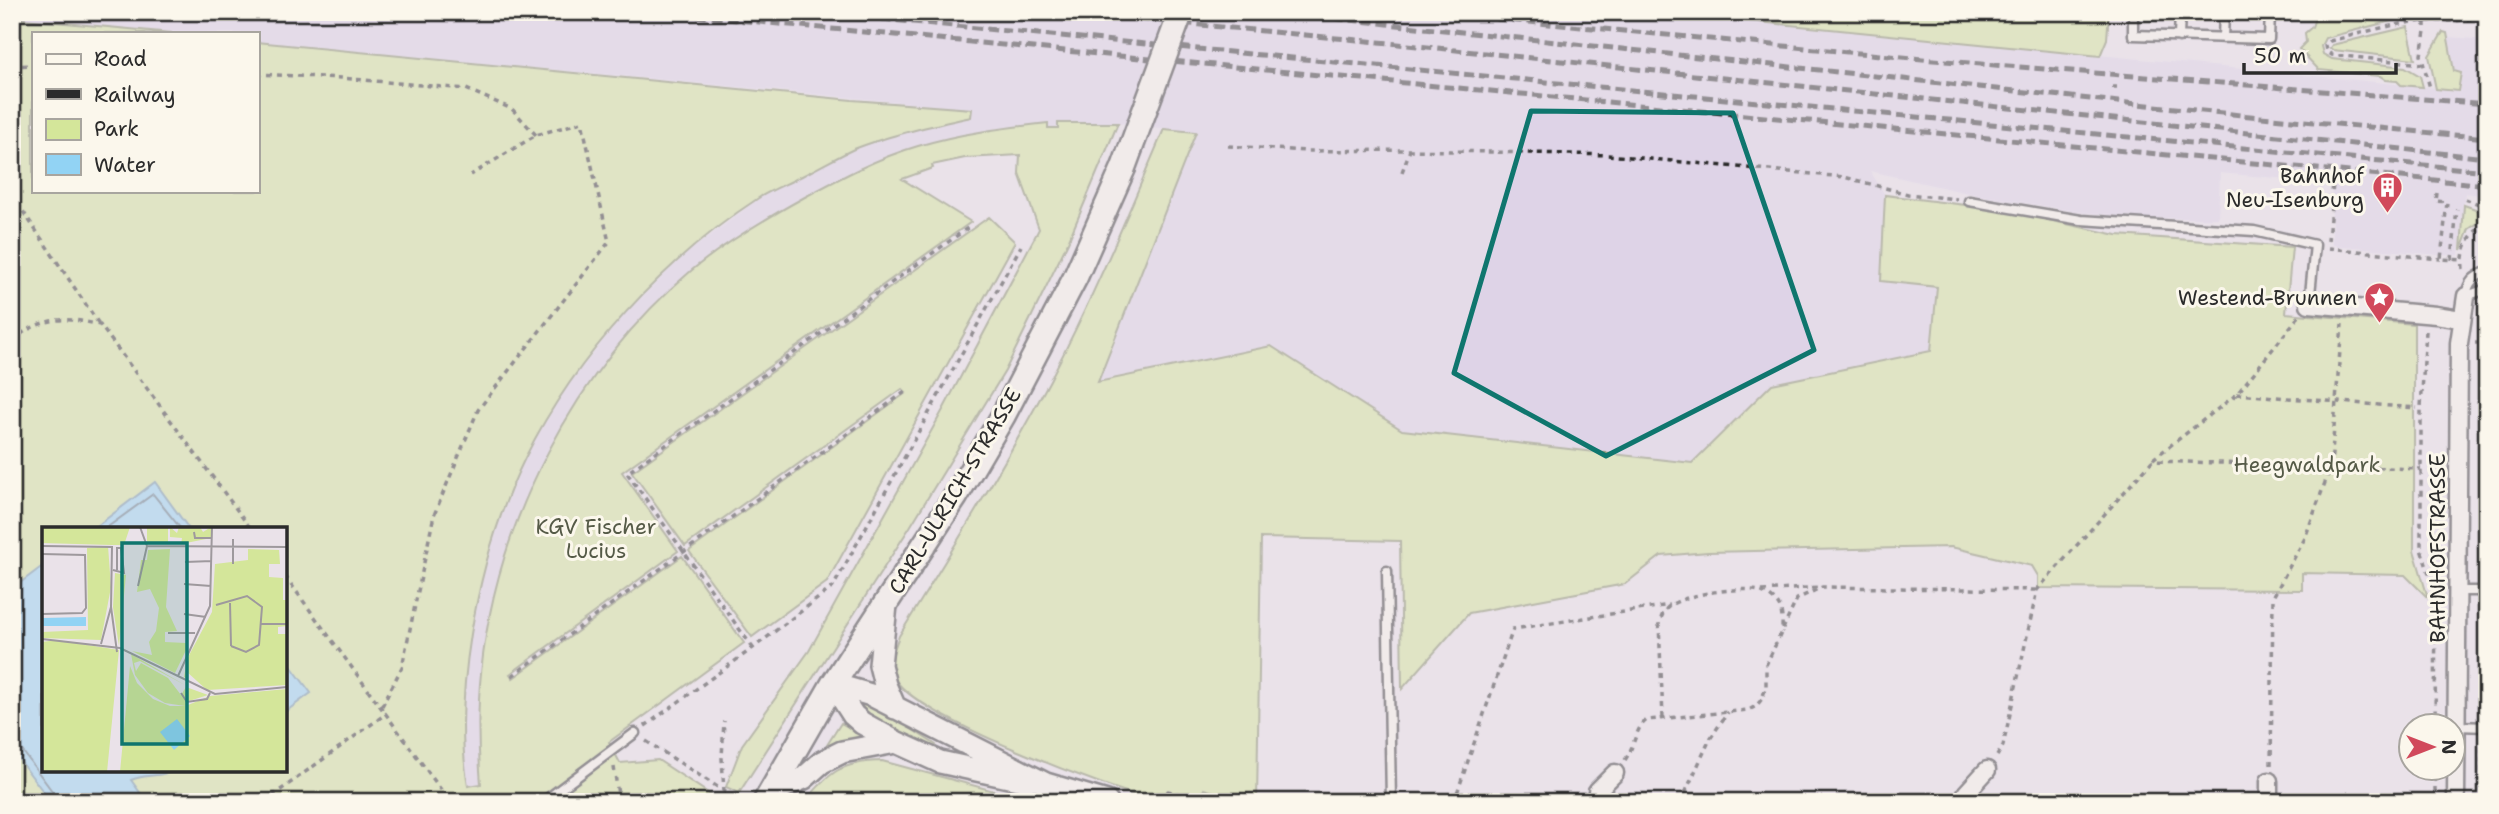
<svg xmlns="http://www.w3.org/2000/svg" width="2499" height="814" viewBox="0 0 2499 814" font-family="'Shantell Sans',sans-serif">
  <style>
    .built { fill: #ded3e7 }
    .green { fill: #d4e69a; stroke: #808862; stroke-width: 2; fill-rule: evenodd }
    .water { fill: #92d3f4; stroke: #6990a4; stroke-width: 2 }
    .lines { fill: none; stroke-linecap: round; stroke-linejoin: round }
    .shore { stroke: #546e7b; stroke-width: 2 }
    .service-casing { stroke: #2b2b2b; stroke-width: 13 }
    .minor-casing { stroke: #2b2b2b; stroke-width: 21 }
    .tertiary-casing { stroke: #2b2b2b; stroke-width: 26 }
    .secondary-casing { stroke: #2b2b2b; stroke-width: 28 }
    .path { stroke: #2b2b2b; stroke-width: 3.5; stroke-dasharray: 5 5; stroke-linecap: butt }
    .service { stroke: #fbf7ec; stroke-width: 8 }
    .minor { stroke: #fbf7ec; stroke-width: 16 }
    .tertiary { stroke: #fbf7ec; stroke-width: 21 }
    .secondary { stroke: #fbf7ec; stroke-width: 23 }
    .rail { stroke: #2b2b2b; stroke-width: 5; stroke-dasharray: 10 5; stroke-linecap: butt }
    .secondary-bridge-casing { stroke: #2b2b2b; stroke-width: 28; stroke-linecap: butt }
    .secondary-bridge { stroke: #fbf7ec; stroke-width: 23 }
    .marked { fill: none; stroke: #0f766e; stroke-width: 5; stroke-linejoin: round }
    .labels { text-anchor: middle; stroke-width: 6; stroke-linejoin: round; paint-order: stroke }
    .poi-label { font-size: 21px; fill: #2b2b2b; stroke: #fbf7ec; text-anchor: end }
    .park-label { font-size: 21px; fill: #555a47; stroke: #fbf7ec }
    .street-label { font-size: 21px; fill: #2b2b2b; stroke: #fbf7ec }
    .inset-road { fill: none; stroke: #9e999d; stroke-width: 2 }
    .view { fill: #0f766e; fill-opacity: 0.15; stroke: #0f766e; stroke-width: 3.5 }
    .inset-edge { fill: none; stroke: #2b2b2b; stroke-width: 3.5 }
  </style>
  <rect width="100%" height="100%" fill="#eae2e9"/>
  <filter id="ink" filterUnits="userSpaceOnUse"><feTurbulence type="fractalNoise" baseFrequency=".0143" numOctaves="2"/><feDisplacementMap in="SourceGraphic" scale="14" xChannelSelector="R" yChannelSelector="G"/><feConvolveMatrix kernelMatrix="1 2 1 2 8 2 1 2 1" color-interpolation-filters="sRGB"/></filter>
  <g filter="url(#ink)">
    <path class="built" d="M12,12H1659L2457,90L2459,72L2454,71L2447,37L2487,40V196L2465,193L2459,255H2439L2332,245V183L2220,173L2218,218H2145L2078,212L1977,195L1870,171L1885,195L1881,281L1937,287L1931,351L1772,384L1692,463L1402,430L1270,347L1097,382L1196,132L1118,123L1058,124V128H1048V124L979,131L917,146L862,166L772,215L693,270L633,327L581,397L541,465L512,535L492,604L481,673L478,738L481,784L467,786L463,738L465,671L476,601L496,530L525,457L566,388L622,317L683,256L761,197L854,149L912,130L971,117L972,109L257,42V33H172L12,18Z"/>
    <path class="green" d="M1659,12H2109L2107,39L2100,56Z
      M2386,14L2395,20L2325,38L2321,46L2323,54L2332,59L2405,67L2420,76L2423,87L2401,85L2397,81L2386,80L2380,76L2319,70L2299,49L2306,42L2305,33L2312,27L2315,18L2386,16Z
      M12,18L172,33H33V191H257V42L852,100L972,109L971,117C932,126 892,134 854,149C837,157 820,167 802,176C789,183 773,189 760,197C665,259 576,355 525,458C498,513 481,573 471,634C463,684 459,736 468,786L481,784C478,747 477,710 481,673C496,521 575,369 692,270C725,243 765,219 803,198C840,178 877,158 918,146C961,133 1004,128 1048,123V128H1058V123H1118L1068,242L1005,371L910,527L739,793L726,787L742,745L809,651L944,408L1039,229L1019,173L1020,155L965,158L932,165L933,168L902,179L971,222L622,472L678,551L510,674L513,678L682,556L744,643L609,742L620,763L658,760L711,795L709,802H12ZM44,529H285V770H44Z
      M2408,27L2415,59L2333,50L2330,48L2332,45Z
      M2443,32L2447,33L2454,71L2461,73L2458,91L2436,89L2429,56Z
      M1164,129L1196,132L1098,382L1271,346L1402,430L1692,463L1772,384L1931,351L1937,287L1881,281L1885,195L1997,209L2117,235L2292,247L2286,313L2414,324V550L2428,598L2405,575L2302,573V590L2038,588V576L2032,566L1951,547L1708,552L1661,556L1625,584L1469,613L1402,689L1400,541L1261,538L1257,802H1246L1204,789L1200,802C1186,802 1170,804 1157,801C1112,791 910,715 894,677C888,664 894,649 899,636C951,552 1003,468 1050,380C1093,298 1128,214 1164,129Z
      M2464,205L2487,213V217L2469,229L2461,250Z
      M989,217L1015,242L827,582L752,637L689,551L906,393L902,389L685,546L632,472Z
      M861,703L876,706L936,745L934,749C910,737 877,727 859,706Z
      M841,723L861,734V736L828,747L827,745Z
      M882,761L1035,802H805C830,771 842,762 882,761Z"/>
    <path class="water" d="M155,482L189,529H93Z
      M44,565V770H175C158,778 148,773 131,780L141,794L143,802H51L12,750V589Z
      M285,658L311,693L285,712Z"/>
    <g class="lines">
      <path class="shore" d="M105,529L153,494L181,529
        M12,746L21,749L55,795L56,802"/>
      <defs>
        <path id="service" d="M2133,12V35L2269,39L2270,12
          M2179,37L2180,12
          M2223,38L2224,12
          M1969,201L2081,220L2254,231L2315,245L2309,304
          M2466,296C2468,282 2474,276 2487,272
          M2466,296L2487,289
          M1387,571L1391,802
          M2459,591H2487
          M2457,726L2487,727
          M543,802L635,733"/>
        <path id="minor" d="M2309,304L2436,315L2461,319
          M2269,781V802
          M1597,802V791L1615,773
          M1966,802V793L1987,770
          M2456,802L2459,343L2466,296"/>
        <path id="tertiary" d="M886,605L880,665L885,685L895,708
          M833,684L871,695L1046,784L1107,802
          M833,684L853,715L862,723L896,742L940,762L1027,781
          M770,793L804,778L822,762L842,752L896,742"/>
        <path id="secondary" d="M765,802L833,684L956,496L1003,416L1075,278L1123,169"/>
      </defs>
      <use href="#service" class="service-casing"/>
      <use href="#minor" class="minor-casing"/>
      <use href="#tertiary" class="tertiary-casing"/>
      <use href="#secondary" class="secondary-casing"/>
      <path class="path" d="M2425,12V31L2421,55L2430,88
        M2423,64L2332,55L2326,51L2325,45L2330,41C2359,34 2387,25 2415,22C2434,19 2452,23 2470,19L2471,12
        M12,66L33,65
        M257,74L341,78L466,89L512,109L536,135
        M2112,87H2117
        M1228,146L1306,151L1410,150L1608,155L1844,177L1908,194L1957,199
        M1402,172L1410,150
        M2437,193L2436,201L2447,202L2441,259L2463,260
        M12,195L99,324
        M2465,199L2487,207
        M2328,241L2333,183
        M2328,248L2441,259
        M2452,260L2457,209
        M2463,269C2461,251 2469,231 2487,224
        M2426,331L2421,407V549L2436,595L2435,726
        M12,340C44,317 63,316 100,325L251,529
        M2475,343H2487
        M2237,394L2417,408
        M2153,459L2237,394L2299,316
        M285,576L450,802
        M2483,579L2487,566
        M1762,591L1820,587
        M753,648L627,473L969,227
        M512,676L905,392
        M382,706L402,667L434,515L478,410L609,242L582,122L536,135L471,175
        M2482,712V604
        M1663,718L1659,623C1662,616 1664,609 1671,605C1686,594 1745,585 1762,592C1768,594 1776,600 1779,606C1783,613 1782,624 1782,633
        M645,726L753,648L833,587L1021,246
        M646,741L741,802
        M1997,756L2003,746L2037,590L2152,461L2421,469
        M1625,760C1635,746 1635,728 1647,720L1749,710L1756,706L1762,699L1766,687V665L1797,599L1822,587L2037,590
        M2271,765L2273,597L2305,538L2331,466L2342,324
        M614,767L619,802
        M724,792L722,758L724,721
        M264,802L387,713
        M1165,802L1168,791L1201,800
        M1454,802L1513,629L1670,605
        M1681,802L1710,739L1728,712
        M2435,802V768
        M2482,802V741"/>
      <use href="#service" class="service"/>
      <use href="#minor" class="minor"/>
      <use href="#tertiary" class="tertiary"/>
      <use href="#secondary" class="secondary"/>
      <path class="rail" d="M652,12L2487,185
        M807,12L2487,171
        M1064,12L1389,43L2487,158
        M1275,12L2250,116L2487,138
        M1422,12L1944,61L2487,104"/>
      <defs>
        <path id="secondary-bridge" d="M1123,169L1181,12"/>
      </defs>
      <use href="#secondary-bridge" class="secondary-bridge-casing"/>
      <use href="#secondary-bridge" class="secondary-bridge"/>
    </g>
  </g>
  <path d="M0 0H2499V814H0ZM1531,111L1733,113L1814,350L1606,456L1454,373Z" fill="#eae2e9" fill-opacity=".55" fill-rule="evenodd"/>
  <path class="marked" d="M1531,111L1733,113L1814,350L1606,456L1454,373Z"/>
  <defs>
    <symbol id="building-pin" viewBox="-11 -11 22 30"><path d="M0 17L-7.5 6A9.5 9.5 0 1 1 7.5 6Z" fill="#d1495b" stroke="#fbf7ec"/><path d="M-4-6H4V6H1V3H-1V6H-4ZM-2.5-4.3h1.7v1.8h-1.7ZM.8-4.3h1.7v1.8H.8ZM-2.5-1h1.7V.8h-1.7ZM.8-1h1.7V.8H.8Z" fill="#fff"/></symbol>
    <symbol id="sight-pin" viewBox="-11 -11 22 30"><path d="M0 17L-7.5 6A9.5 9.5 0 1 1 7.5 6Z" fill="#d1495b" stroke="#fbf7ec"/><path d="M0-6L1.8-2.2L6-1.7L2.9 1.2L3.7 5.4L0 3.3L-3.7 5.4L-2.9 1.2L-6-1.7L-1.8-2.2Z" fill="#fff"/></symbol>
  </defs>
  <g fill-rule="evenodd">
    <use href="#building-pin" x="2370" y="170" width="35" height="47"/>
    <use href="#sight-pin" x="2362" y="280" width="35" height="47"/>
  </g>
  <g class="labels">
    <g class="poi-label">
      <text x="2364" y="183">Bahnhof<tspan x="2364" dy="24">Neu-Isenburg</tspan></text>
      <text x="2357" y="305">Westend-Brunnen</text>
    </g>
    <g class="park-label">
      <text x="2307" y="472">Heegwaldpark</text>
      <text x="596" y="534">KGV Fischer<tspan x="596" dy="24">Lucius</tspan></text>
    </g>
    <g class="street-label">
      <text transform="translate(955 491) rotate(-59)" y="7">CARL-ULRICH-STRASSE</text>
      <text transform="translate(2438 548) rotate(-90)" y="7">BAHNHOFSTRASSE</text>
    </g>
  </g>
  <g transform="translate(42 527)">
    <rect width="245" height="245" fill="#eae2e9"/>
    <path d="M0,0H88L82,18H69L0,16ZM105,0H126V17L105,16ZM128,0L135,6L137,0H158L161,5L169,0V11L139,17L140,11L128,10ZM66,19L69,60L59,113L0,111V105L46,103L45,21ZM128,22L124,80L135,104L123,105V115L144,116L145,121L133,146L90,124L110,128L107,115L114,104L117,81L108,62L95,65L99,33H105L106,23ZM206,22L237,23L238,37H227V50L241,51V73H245V99L236,100V107H245V158L165,163L145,145L146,152L142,150L145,132L170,85L173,37L206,33ZM73,46L84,48L77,119L71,80ZM15,113L77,123L65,245H0V115ZM89,127L143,158L98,134L92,136L94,144L99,136L126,151L139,168L144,160L166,168L144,175L146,178L168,169L245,162V245H78L88,139L95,156L111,172L128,179H143L123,176L106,166L93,148Z" fill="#d4e69a"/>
    <path d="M44,90V99H0V91ZM135,192L148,209L132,223L118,205Z" fill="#92d3f4"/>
    <path class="inset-road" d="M98,0L105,19L245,20M152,5L153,11H170M0,19L70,20L69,80L59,117M0,27L43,28L44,81L40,86L0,87M143,35L170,34M191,37V12M71,43L82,46L79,21H75V43M142,57L169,59M96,59L105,19M188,76L189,119M174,78L205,69L220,80L217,118L204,125L189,119M69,80L75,125M142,87L164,90M219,97H245M126,106H153M0,112L78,121L173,167L245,160M136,149L168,79L170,0M139,166L145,175L165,172L168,166"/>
    <path class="view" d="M80,16H145V217H80Z"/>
    <rect width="245" height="245" class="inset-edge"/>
  </g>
  <rect width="2499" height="814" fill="none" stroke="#fbf7ec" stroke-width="42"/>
  <rect x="21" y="21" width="2457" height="772" fill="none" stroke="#2b2b2b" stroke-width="2.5" filter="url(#ink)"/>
  <rect x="32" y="32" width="228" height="161" fill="#fbf7ec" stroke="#a8a59f" stroke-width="2"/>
  <rect x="46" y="54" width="35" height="10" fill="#fbf7ec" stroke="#a8a59f" stroke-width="2"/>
  <text x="94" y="66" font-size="21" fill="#2b2b2b">Road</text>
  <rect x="46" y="89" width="35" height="10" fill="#2b2b2b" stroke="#a8a59f" stroke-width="2"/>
  <text x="94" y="102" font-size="21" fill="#2b2b2b">Railway</text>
  <rect x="46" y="119" width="35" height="21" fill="#d4e69a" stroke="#a8a59f" stroke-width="2"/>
  <text x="94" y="136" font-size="21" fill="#2b2b2b">Park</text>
  <rect x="46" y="154" width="35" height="21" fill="#92d3f4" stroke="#a8a59f" stroke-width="2"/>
  <text x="94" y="172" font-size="21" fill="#2b2b2b">Water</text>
  <g transform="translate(2432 747) rotate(90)"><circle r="33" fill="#fbf7ec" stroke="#a8a59f" stroke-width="2"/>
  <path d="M0-5L12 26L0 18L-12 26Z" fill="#d1495b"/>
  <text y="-10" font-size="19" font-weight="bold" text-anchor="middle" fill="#2b2b2b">N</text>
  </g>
  <path d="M2244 63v10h152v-10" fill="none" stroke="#2b2b2b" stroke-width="3.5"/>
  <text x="2254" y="63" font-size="21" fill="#2b2b2b" stroke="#fbf7ec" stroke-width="5" paint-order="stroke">50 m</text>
</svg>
